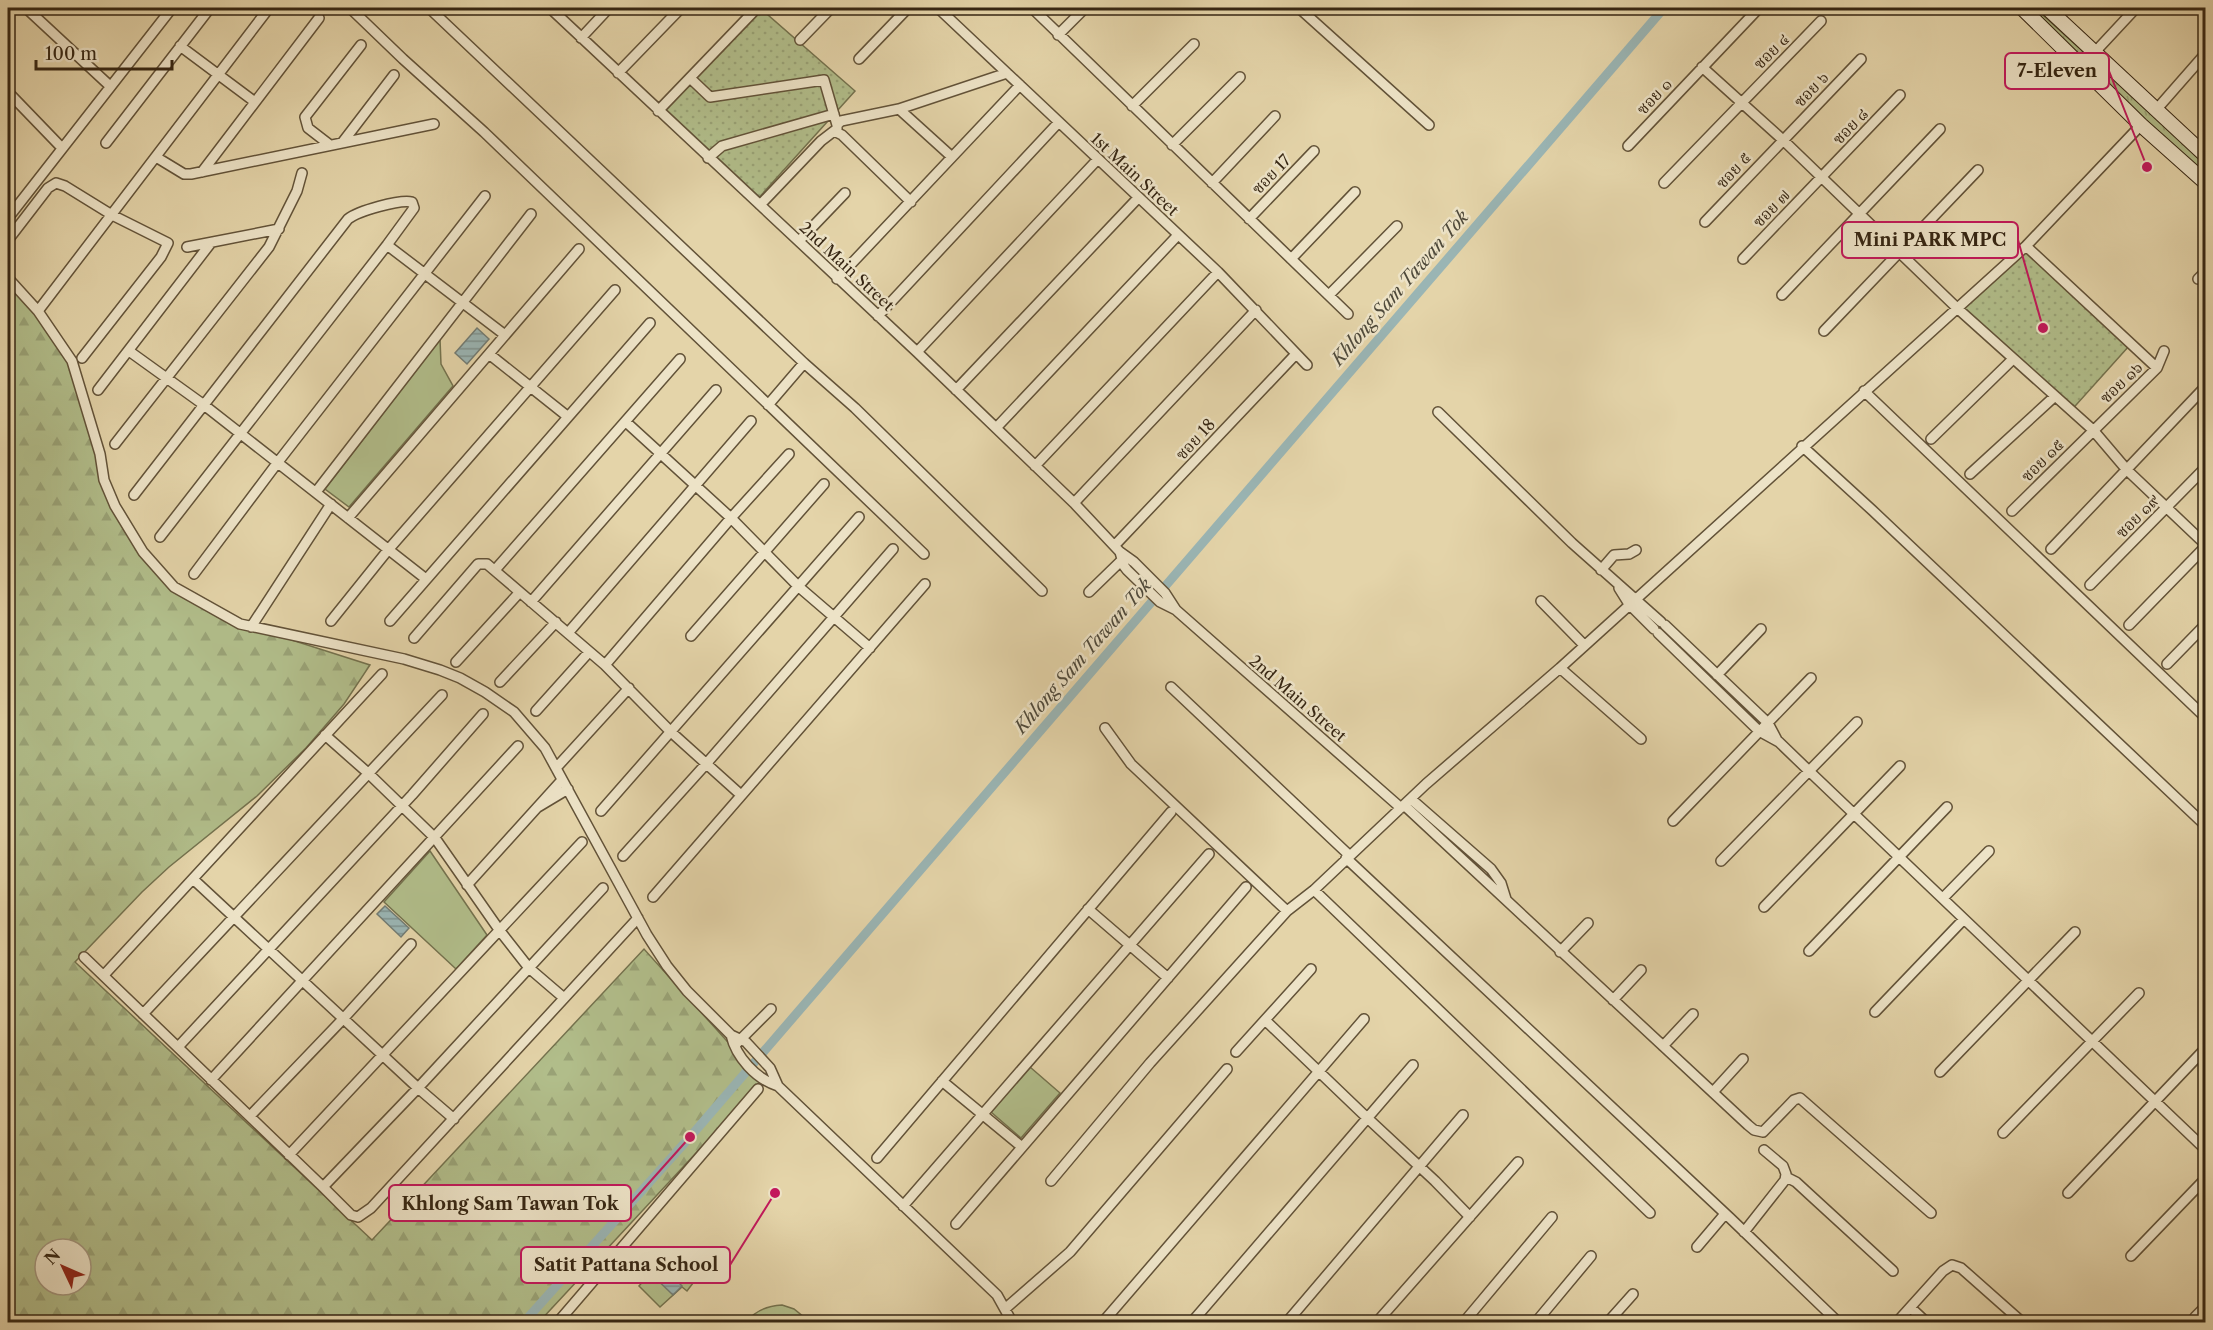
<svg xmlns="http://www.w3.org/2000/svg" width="2213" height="1330" viewBox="0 0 2213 1330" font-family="'Libre Caslon Text','Noto Serif Thai',serif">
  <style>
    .grass { fill: url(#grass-tufts); stroke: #74724e; stroke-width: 1.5 }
    .forest { fill: url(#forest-firs); stroke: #74724e; stroke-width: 1.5; fill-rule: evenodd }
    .park { fill: url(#park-dots); stroke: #74724e; stroke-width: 1.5 }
    .garden { fill: #b1bd8a; stroke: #74724e; stroke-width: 1.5 }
    .water { fill: url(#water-rules); stroke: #727c74; stroke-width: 1.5 }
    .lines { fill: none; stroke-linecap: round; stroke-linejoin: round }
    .canal { stroke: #9ab5b4; stroke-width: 9 }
    .minor-casing { stroke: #625238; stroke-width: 12 }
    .secondary-casing { stroke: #362613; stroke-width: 16 }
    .minor { stroke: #ede3c7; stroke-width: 9 }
    .secondary { stroke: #ede3c7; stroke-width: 14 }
    .labels { text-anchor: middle; stroke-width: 5; stroke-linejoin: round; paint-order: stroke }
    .street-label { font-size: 16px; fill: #362613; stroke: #ede3c7 }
    .water-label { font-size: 18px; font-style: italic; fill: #4f4a3b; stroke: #ede3c7 }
    .leader { fill: none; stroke: #c2185b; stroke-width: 2 }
    .callout-dot { fill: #c2185b; stroke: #ede3c7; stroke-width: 2 }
    .callout { fill: #ede3c7; stroke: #c2185b; stroke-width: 2 }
    .callout-label { font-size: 18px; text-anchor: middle; font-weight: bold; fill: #362613 }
  </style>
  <defs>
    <pattern id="grass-tufts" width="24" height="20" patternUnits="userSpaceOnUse" patternTransform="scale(1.5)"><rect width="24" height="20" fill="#b1bd8a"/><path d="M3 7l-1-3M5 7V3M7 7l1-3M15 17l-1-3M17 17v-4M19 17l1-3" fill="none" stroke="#99a276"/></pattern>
    <pattern id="forest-firs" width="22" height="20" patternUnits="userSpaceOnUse" patternTransform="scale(1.5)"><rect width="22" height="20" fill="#b1bd8a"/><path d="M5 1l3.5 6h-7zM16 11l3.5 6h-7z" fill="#99a276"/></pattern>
    <pattern id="park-dots" width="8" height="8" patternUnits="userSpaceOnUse" patternTransform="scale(1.5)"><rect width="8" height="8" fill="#b1bd8a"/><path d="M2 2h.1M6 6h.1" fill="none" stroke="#99a276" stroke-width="1.8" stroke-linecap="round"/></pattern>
    <pattern id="water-rules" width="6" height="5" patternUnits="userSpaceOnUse" patternTransform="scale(1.5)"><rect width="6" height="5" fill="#9ab5b4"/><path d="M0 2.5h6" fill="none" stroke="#7e9391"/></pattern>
  </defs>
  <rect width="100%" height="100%" fill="#e4d4a9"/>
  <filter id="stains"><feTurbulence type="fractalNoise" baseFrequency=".00333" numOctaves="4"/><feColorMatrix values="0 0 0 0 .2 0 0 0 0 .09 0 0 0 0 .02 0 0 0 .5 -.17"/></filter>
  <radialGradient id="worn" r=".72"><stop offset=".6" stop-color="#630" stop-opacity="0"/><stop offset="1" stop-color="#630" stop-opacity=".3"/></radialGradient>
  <path class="grass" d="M2025,8H2035L2205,162V178Z"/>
  <path class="forest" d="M8,278L72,361L115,506L174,587L251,627L370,665L344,704L306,748L257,796L169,867L142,892L75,962L372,1240L644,949L763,1081L539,1322H8ZM45,1249H81V1285H45Z"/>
  <path class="park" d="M760,8L855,91L755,202L660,112Z
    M2023,249L2129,346L2068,414L1959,309Z"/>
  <path class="garden" d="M440,339L441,364L453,386L349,507L325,489Z
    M430,851L487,935L456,969L384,902Z
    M1030,1067L1060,1093L1021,1138L991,1112Z
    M661,1253L693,1283L687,1291L682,1287L660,1307L639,1286L646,1278L642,1273Z
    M782,1305L794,1309L810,1322H747C755,1310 767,1306 782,1305Z"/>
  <path class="water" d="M477,328L489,339L467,364L455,353Z
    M385,906L409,928L401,937L377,914Z
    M658,1261L682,1286L673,1295L648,1271Z"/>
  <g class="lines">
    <path class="canal" d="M524,1322L690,1137L1664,8"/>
    <defs>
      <path id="minor" d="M26,8L110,86
        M350,8L403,59L484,132L924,554
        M429,8L804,363L855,408L1042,591
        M550,8L917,352L1074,503L1120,552L1134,562L1165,593L1176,610
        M938,8L1218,272L1307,365
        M1032,8L1348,314
        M1299,8L1429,125
        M1058,35L1085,8
        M581,38L609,8
        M800,40L831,8
        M180,46L255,102
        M2095,52L2136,8
        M859,59L908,8
        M1702,67L1783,140L1957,308L2093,430L2127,470L2206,545
        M618,73L681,8
        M690,78L710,97L824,80L837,125
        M8,92L62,148
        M1132,106L1194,44
        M899,109L1007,73
        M2156,110L2206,53
        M658,111L757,8
        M837,130V125L841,121L899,109L952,157
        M106,143L210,8
        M342,143L394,75
        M330,145L308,128L305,117L361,45
        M1172,145L1240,77
        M1628,146L1759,8
        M156,157L184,174H191L434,124
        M708,158L722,146L834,114
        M202,172L319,18
        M1212,183L1275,116
        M1664,183L1821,21
        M760,205L821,141L834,131L842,135L911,202
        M8,218L172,8
        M1249,219L1314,151
        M1705,222L1861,59
        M8,240L48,188L56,183L65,186L112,215L168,243L161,257L82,358
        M799,241L845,193
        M387,245L505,335
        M2026,246L2157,368
        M187,247L279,229
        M1291,259L1355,192
        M1743,259L1900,95
        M8,278L38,311L72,361L100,454L104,480L115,506L143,552L174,587L240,624L404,659L440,670L460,678L485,692L514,712L545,748L647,935L667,966L687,991L731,1035L746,1042L770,1068L778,1086
        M837,279L1020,85
        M2198,279L2206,271
        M1329,295L1397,226
        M1782,295L1940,129
        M38,311L269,8
        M878,316L1059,122
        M1824,331L1978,170
        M129,351L204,405L426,579
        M917,352L1098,159
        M489,354L567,416
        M98,390L210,244
        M956,390L1138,198
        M1864,391L2206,718
        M768,405L804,363
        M1438,412L1572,543L1661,622
        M626,422L731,518L799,587L870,648
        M996,428L1178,235
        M1931,439L2013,359
        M115,444L269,247L297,191L302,173
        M1802,446L1872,510L2206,826
        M1035,466L1218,272
        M1970,474L2054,397
        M316,492L531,214
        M134,495L348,219C358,211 400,199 412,202L414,208L387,245L160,537
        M1074,503L1256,310
        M2012,511L2157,368L2164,351
        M348,518L579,249
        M1115,545L1296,354
        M2051,549L2206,386
        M1120,552L1124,566L1127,570L1160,602L1176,610L1401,808
        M495,570L680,359
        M1601,570L1614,555L1629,554L1636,550
        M194,574L278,462L485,196
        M2090,585L2206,467
        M1619,588L1629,604L1654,629
        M1089,592L1124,558
        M1541,601L1584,645
        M531,602L716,390
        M331,621L388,550L615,290
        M390,621L650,323
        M1665,625L1768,723L1777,740
        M2129,625L2206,546
        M251,627L331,504
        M568,633L751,421
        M1658,633L1759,731L1779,742L1809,771L2206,1150
        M691,636L824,484
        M414,638L478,564H487L605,665L671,732L741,795
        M456,662L519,593
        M2167,664L2206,624
        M605,665L731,518L789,454
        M1560,668L1641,739
        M1717,675L1761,629
        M500,682L556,622
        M1171,687L1349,855
        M536,711L589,652
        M1105,728L1131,764L1287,911
        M325,735L368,773L435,838L500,931L529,968L564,998
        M556,768L629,688
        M1411,799L1491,869L1501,883L1506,899
        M1404,805L1748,1125L1754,1130L1763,1132L1794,1100L1800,1098L1931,1213
        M538,807L568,789
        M601,811L859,517
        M1673,821L1811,678
        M623,856L706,764L893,549
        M1346,858L1730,1218L1838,1322
        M1721,861L1857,722
        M193,879L418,1088L454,1119
        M467,885L562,780
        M1314,890L1650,1213
        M653,897L925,584
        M1943,898L1989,851
        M1764,907L1900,766
        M1088,909L1168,978
        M1809,951L1947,807
        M1560,952L1588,923
        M84,957L323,1187L351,1215L358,1217L371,1208L638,918
        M104,975L382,674
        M1613,1000L1641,970
        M1875,1012L1964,919
        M143,1014L442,695
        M1265,1020L1362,1113L1435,1181L1470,1217
        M731,1035C736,1057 756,1079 778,1086L997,1295L1012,1322
        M737,1043L771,1009
        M1663,1046L1693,1014
        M178,1047L412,795L483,714
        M1236,1052L1311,969
        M1940,1072L2075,932
        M211,1080L518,746
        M942,1081L1022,1147
        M1713,1092L1743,1059
        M250,1116L343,1019L411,944
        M2003,1133L2139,993
        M289,1155L582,842
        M877,1158L1171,812
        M1786,1177L1796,1182L1809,1194L1893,1271
        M1051,1181L1150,1063L1287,911L1314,890L1426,784L1560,668L2026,246L2141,125
        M323,1187L418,1088L603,888
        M2068,1193L2202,1052
        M903,1206L1209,854
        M956,1224L1246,887
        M1744,1232L1785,1180L1786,1174L1783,1166L1764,1150
        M1697,1247L1725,1214
        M2131,1256L2206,1178
        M1006,1308L1070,1252L1227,1069
        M1911,1308L1926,1322
        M2195,1317L2206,1306
        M558,1322L758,1089
        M1103,1322L1364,1019
        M1192,1322L1413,1065
        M1287,1322L1463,1115
        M1377,1322L1518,1162
        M1464,1322L1552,1217
        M1536,1322L1591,1256
        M1608,1322L1633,1294
        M1897,1322L1943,1271L1952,1265L1961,1268L2022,1322"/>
      <path id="secondary" d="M2022,8L2141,125L2206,183
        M2047,8L2206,156"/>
    </defs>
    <use href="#minor" class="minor-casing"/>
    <use href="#secondary" class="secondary-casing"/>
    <use href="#minor" class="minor"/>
    <use href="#secondary" class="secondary"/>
  </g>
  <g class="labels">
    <g class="street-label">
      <text transform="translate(1771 51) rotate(-45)" y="6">ซอย ๔</text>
      <text transform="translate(1811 89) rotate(-46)" y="6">ซอย ๖</text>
      <text transform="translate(1654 96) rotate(-47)" y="6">ซอย ๑</text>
      <text transform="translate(1850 126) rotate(-46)" y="6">ซอย ๘</text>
      <text transform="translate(1733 170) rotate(-47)" y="6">ซอย ๕</text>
      <text transform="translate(1135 174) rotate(43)" y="6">1st Main Street</text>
      <text transform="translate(1271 174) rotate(-46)" y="6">ซอย 17</text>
      <text transform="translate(1771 208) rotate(-46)" y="6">ซอย ๗</text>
      <text transform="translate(847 266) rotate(43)" y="6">2nd Main Street</text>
      <text transform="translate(2121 382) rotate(-44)" y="6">ซอย ๑๖</text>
      <text transform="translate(1195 439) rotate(-47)" y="6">ซอย 18</text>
      <text transform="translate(2042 460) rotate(-45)" y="6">ซอย ๑๕</text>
      <text transform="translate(2137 516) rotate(-45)" y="6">ซอย ๑๙</text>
      <text transform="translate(1298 698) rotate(41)" y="6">2nd Main Street</text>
    </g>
    <g class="water-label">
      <text transform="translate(1400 288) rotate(-49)" y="6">Khlong Sam Tawan Tok</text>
      <text transform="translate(1083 656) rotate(-49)" y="6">Khlong Sam Tawan Tok</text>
    </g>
  </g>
  <path class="leader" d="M2147 167L2109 71M2043 328L2018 240M690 1137L631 1203M775 1193L730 1265"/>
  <g class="callout-dot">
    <circle cx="2147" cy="167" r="6"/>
    <circle cx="2043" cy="328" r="6"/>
    <circle cx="690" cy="1137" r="6"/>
    <circle cx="775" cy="1193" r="6"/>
  </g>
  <g class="callout">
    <rect x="2005" y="53" width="104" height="36" rx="6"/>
    <rect x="1842" y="222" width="176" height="36" rx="6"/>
    <rect x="389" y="1185" width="242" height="36" rx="6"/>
    <rect x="521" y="1247" width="209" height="36" rx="6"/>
  </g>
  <g class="callout-label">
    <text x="2057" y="77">7-Eleven</text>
    <text x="1930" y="246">Mini PARK MPC</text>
    <text x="510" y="1210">Khlong Sam Tawan Tok</text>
    <text x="626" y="1271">Satit Pattana School</text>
  </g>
  <rect width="2213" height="1330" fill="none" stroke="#e4d4a9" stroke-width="30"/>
  <rect x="9" y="9" width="2195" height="1312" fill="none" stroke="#362613" stroke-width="3"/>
  <rect x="15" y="15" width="2183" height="1300" fill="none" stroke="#362613" stroke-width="1.5"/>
  <g transform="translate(63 1267) rotate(314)"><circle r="28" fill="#ede3c7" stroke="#a4977f" stroke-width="1.5"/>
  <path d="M0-4.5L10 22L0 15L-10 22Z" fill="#8f2418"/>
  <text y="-9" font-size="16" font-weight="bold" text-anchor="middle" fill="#362613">N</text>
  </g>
  <path d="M36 60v9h136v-9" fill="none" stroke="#362613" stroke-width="3"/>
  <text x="45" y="60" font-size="18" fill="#362613" stroke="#ede3c7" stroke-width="4.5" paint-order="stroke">100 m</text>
  <rect width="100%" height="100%" filter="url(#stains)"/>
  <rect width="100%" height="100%" fill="url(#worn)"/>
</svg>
